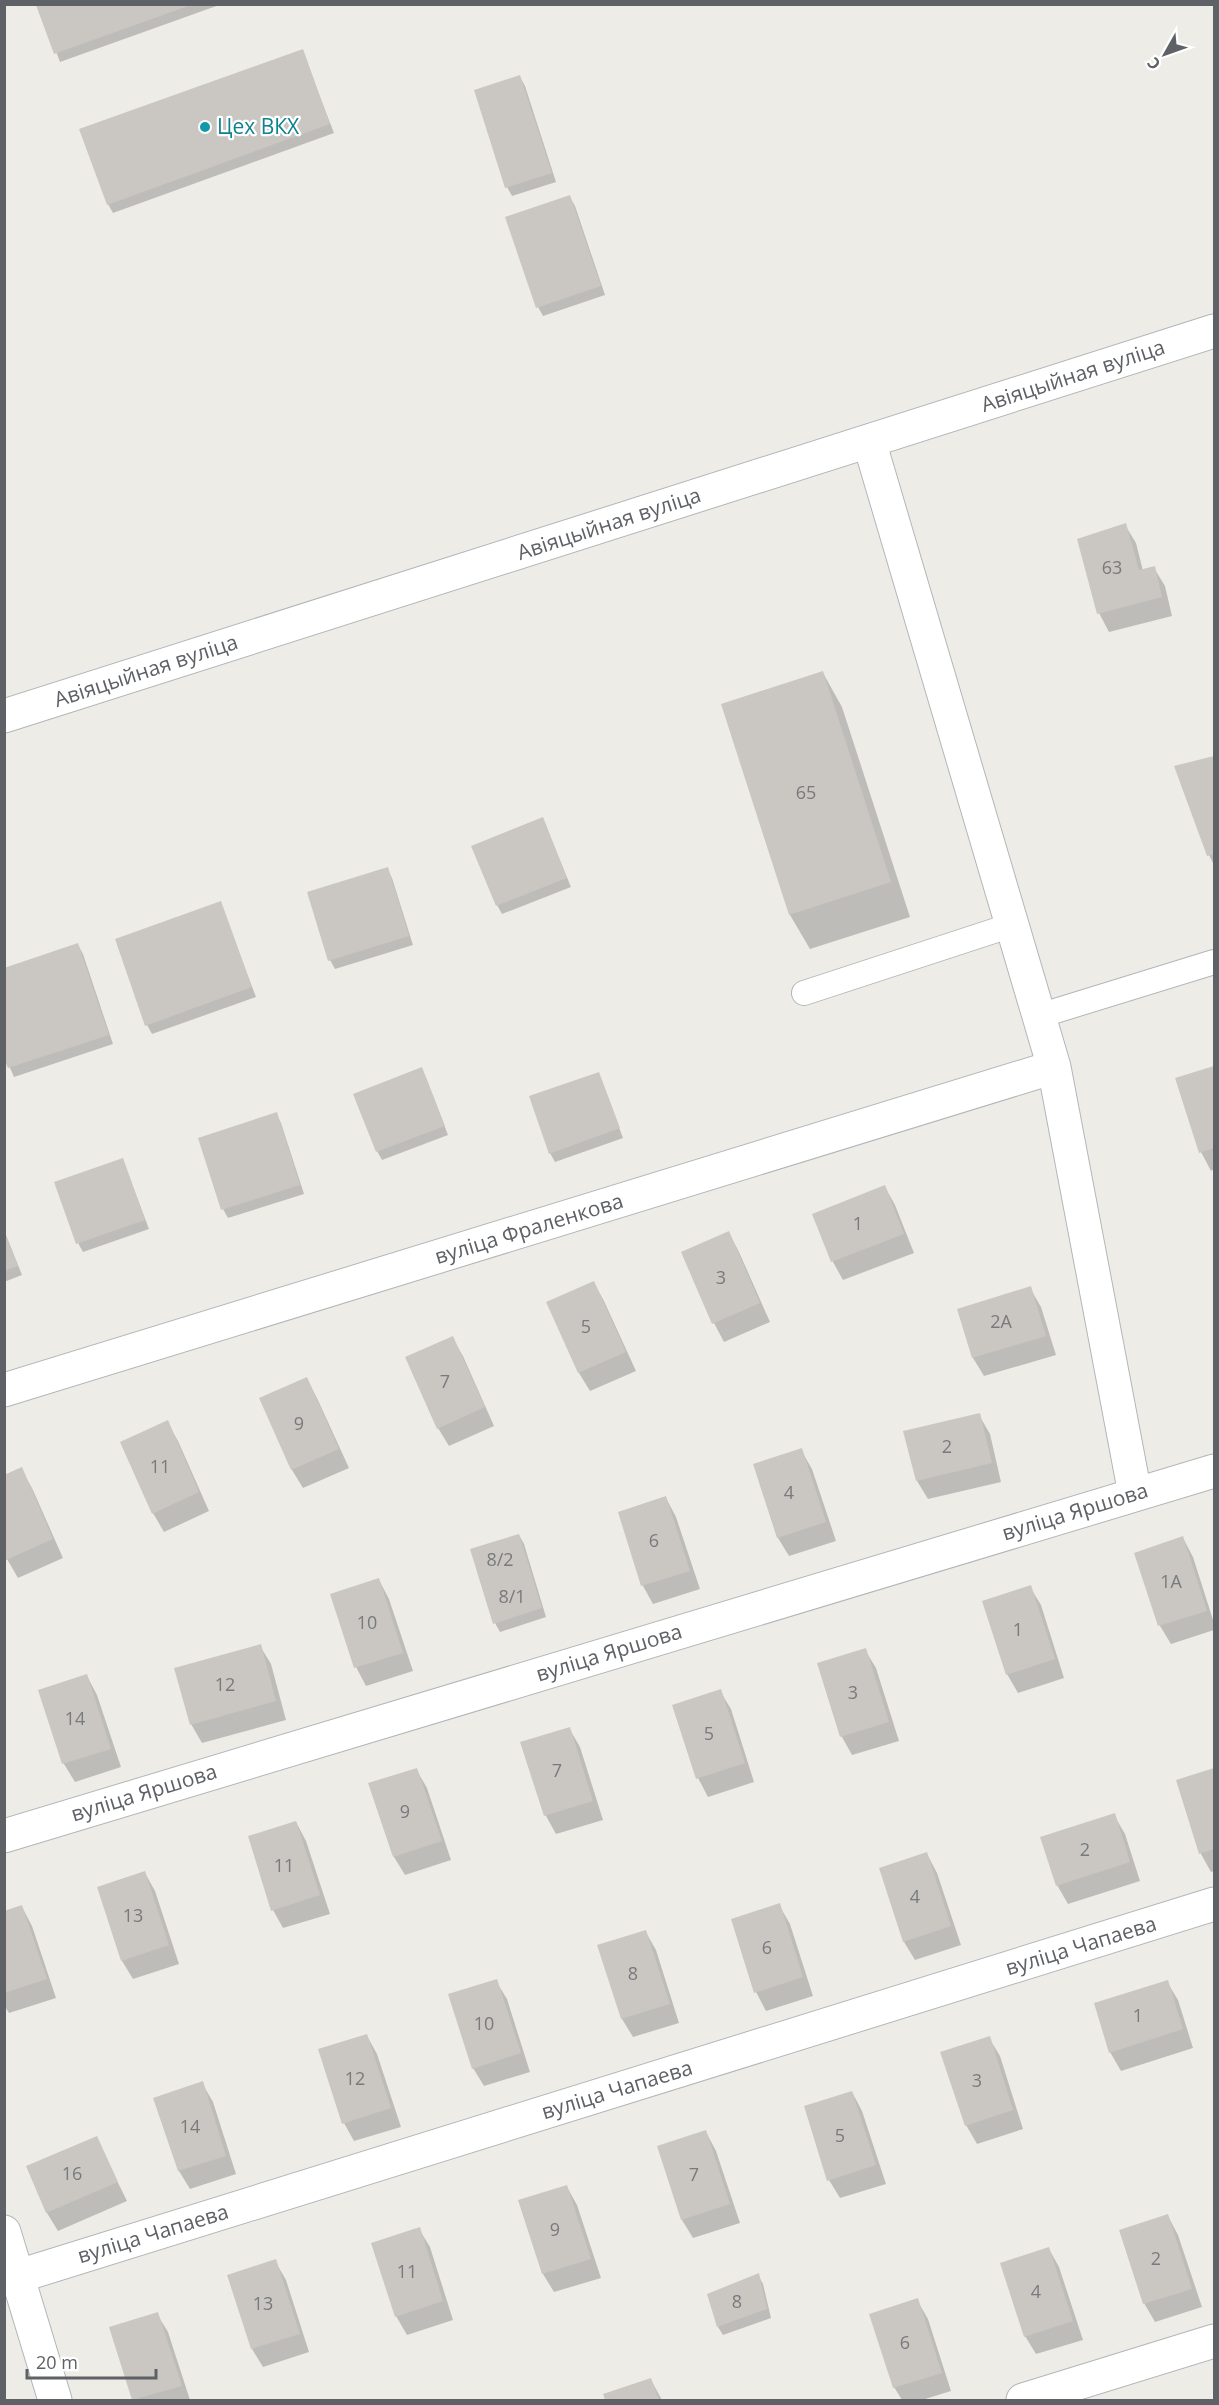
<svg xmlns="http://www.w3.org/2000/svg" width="1219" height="2405" viewBox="0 0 1219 2405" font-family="'Open Sans',sans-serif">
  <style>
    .shadow { fill: #0003 }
    .building { fill: #cac7c3 }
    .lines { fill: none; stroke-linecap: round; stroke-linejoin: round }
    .lane-casing { stroke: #b3b6b9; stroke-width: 26 }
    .street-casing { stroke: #b3b6b9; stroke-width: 35 }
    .secondary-casing { stroke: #b2b5b9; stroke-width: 35 }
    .lane { stroke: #fff; stroke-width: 24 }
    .street { stroke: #fff; stroke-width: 33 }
    .secondary { stroke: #fff; stroke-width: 33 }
    .culture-dot { fill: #0f9aa8; stroke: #fff; stroke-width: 2 }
    .labels { text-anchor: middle; stroke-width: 4.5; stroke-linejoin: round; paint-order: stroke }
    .number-label { font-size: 18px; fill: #797a7c }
    .culture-label { font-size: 21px; fill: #0d838f; stroke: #fff; text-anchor: start }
    .street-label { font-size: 21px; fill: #5e6165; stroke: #fff }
  </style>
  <rect width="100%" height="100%" fill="#eeece6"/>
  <path class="shadow" d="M38,4H222L60,62Z
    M302,51L334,133L113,213L108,204Z
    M520,77L525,86L556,182L512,196L507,187Z
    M570,197L575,206L605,295L543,316L538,307Z
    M1125,525L1136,543L1143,571L1154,568L1165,586L1172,616L1109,632L1099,613Z
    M823,673L842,707L910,917L810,949L790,915Z
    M1214,757V865L1209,855L1176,767Z
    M543,819L571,887L502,914L497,905Z
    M387,869L392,878L413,945L335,969L330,960Z
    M220,903L256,997L152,1034L147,1025Z
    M78,945L83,954L113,1044L14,1077L4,1054Z
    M1214,1068V1169L1211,1171L1201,1152L1177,1079Z
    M599,1074L623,1138L555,1162L550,1153Z
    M426,1078L448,1135L382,1160L377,1151Z
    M276,1114L281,1123L304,1194L228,1218L223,1209L200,1139Z
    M123,1160L149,1229L83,1252L78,1243Z
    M885,1187L895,1205L914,1253L843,1280L833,1262L814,1214Z
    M4,1230L22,1275L4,1282Z
    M729,1233L739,1252L770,1322L724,1342L714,1323L683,1253Z
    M594,1283L604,1301L636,1371L590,1391L579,1373L548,1303Z
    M1030,1288L1041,1307L1056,1355L984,1376L973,1358Z
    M452,1338L463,1356L494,1426L449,1446L438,1428Z
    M307,1379L317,1398L349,1468L303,1488L292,1470Z
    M979,1415L990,1434L1001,1482L928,1499L917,1481Z
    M167,1422L178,1441L209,1511L164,1532L153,1513Z
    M801,1450L812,1469L836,1541L789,1556L778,1538L755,1465Z
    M21,1469L32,1488L63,1558L18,1578L4,1554V1477Z
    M666,1498L676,1517L700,1589L653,1604L643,1586L619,1513Z
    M519,1535L524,1544L546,1617L500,1632L495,1623Z
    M1183,1538L1193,1557L1214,1623V1630L1171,1644L1160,1626L1136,1554Z
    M379,1580L389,1599L413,1671L366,1686L356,1667Z
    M1030,1587L1041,1605L1064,1678L1018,1693L1007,1674Z
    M260,1646L271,1664L286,1720L202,1743L191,1724Z
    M865,1650L876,1668L899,1741L852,1755L842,1737L819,1664Z
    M87,1676L97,1695L121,1767L75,1782L64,1764L40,1691Z
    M720,1691L731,1709L754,1782L708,1797L698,1778Z
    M569,1728L580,1747L603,1820L556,1834L546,1816L522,1743Z
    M416,1769L427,1788L451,1860L405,1875L394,1857Z
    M1214,1769V1871L1211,1872L1201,1854L1178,1781Z
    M1114,1815L1125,1834L1140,1881L1068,1904L1057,1885Z
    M296,1822L306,1841L330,1914L283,1928L273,1910Z
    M927,1854L937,1873L961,1945L915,1960L904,1942Z
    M145,1873L155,1891L179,1964L133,1979L122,1961Z
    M779,1905L790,1924L813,1996L766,2011L756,1992Z
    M22,1907L32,1926L56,1998L9,2013L4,2005V1913Z
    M645,1931L656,1950L679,2023L633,2037L622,2019L599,1946Z
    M496,1981L507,1999L530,2072L484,2086L473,2068Z
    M1167,1982L1178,2000L1193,2048L1121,2071L1110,2052Z
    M367,2036L377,2054L401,2127L354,2141L344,2123Z
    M989,2038L1000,2056L1023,2129L977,2144L966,2125Z
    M202,2083L213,2102L236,2174L190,2189L179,2171L155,2098Z
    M852,2092L862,2111L886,2184L840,2198L829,2180Z
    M706,2132L716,2151L740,2223L693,2238L682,2220L659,2147Z
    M96,2138L127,2201L58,2231L47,2213L28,2167Z
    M567,2187L577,2205L601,2278L554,2292L543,2274L520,2201Z
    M1168,2216L1178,2235L1202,2307L1155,2322L1144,2303Z
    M419,2229L430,2247L453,2320L407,2335L396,2316Z
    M1049,2249L1059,2267L1083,2340L1036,2354L1025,2336Z
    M275,2261L286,2280L309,2352L263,2367L252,2349Z
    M758,2275L763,2284L771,2318L723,2335L718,2327Z
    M917,2300L928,2319L951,2391L922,2400H902L894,2387Z
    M157,2314L168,2332L190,2400H134L111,2328Z
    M651,2380L662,2400H606L605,2395Z"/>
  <path class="building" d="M36,5H191L54,54Z
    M303,49L330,124L107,205L79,129Z
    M520,75L552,173L505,188L474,90Z
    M570,195L601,286L536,308L505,217Z
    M1126,523L1139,570L1155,566L1162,597L1097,614L1077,539Z
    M823,671L891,882L789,915L721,704Z
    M1214,756V854L1207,856L1174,766Z
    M543,817L567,878L496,906L471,846Z
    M388,867L409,936L328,961L307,892Z
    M221,901L252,987L145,1026L115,939Z
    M78,943L109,1035L8,1068L4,1059V968Z
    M1214,1066V1148L1199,1153L1175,1078Z
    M422,1067L445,1126L376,1152L353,1094Z
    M599,1072L620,1128L549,1154L529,1096Z
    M277,1112L300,1185L221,1210L198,1138Z
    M123,1158L145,1220L76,1244L54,1182Z
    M885,1185L904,1234L831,1262L812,1214Z
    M4,1231L18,1266L4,1271Z
    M729,1231L760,1303L712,1324L681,1252Z
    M594,1281L626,1352L578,1373L546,1302Z
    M1031,1286L1046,1336L972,1358L957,1309Z
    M453,1336L485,1407L437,1429L405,1357Z
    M307,1377L339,1449L291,1470L259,1398Z
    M980,1413L992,1463L916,1481L903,1431Z
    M168,1420L199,1492L152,1514L120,1442Z
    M802,1448L826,1522L777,1538L753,1464Z
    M22,1467L53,1539L6,1560L4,1475Z
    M666,1496L690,1571L641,1586L618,1512Z
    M519,1534L542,1608L493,1624L470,1549Z
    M1183,1536L1207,1611L1158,1626L1134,1553Z
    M379,1578L403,1653L354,1668L330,1594Z
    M1031,1585L1055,1659L1006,1675L982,1601Z
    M261,1644L276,1701L190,1725L174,1668Z
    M866,1648L889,1722L840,1737L817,1663Z
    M87,1674L111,1749L62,1764L38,1690Z
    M721,1689L745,1763L696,1779L672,1705Z
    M570,1727L593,1801L544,1816L520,1742Z
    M417,1768L442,1841L393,1857L368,1783Z
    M1214,1768V1849L1199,1854L1176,1780Z
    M1115,1813L1130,1862L1056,1886L1040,1837Z
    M296,1821L320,1895L271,1911L248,1836Z
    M927,1852L951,1926L903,1942L879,1868Z
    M145,1871L169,1945L121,1961L97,1887Z
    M780,1903L803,1977L754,1993L731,1919Z
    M22,1905L47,1979L4,1993V1911Z
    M646,1930L670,2004L621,2019L597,1945Z
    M497,1979L521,2053L472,2069L448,1994Z
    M1168,1980L1183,2029L1109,2053L1094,2003Z
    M367,2034L391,2108L342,2124L318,2049Z
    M990,2036L1013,2110L965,2126L940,2052Z
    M203,2081L226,2156L178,2171L153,2098Z
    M852,2091L876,2165L827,2181L804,2106Z
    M706,2130L730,2204L681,2220L657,2146Z
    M97,2136L118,2182L46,2213L26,2166Z
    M567,2185L591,2259L542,2274L518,2200Z
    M1168,2214L1192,2289L1143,2304L1119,2230Z
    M420,2227L443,2301L395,2317L371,2243Z
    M1049,2247L1073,2321L1024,2337L1000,2263Z
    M276,2259L300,2334L251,2349L227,2275Z
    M759,2273L767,2309L717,2327L707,2294Z
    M918,2298L942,2373L893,2388L869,2314Z
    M158,2312L182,2386L132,2400L109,2327Z
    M651,2378L659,2400H605L603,2394Z"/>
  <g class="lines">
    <defs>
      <path id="lane" d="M804,993L1012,925
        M1039,1016L1214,962"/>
      <path id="street" d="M869,441L1054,1067L1135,1494
        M4,1390L1054,1067
        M4,1836L1214,1471
        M4,2232L55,2400
        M19,2276L1214,1904
        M1023,2400L1214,2341"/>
      <path id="secondary" d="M4,716L1214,331"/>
    </defs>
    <use href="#lane" class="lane-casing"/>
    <use href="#street" class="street-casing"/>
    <use href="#secondary" class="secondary-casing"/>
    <use href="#lane" class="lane"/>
    <use href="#street" class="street"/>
    <use href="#secondary" class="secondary"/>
  </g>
  <circle class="culture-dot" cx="205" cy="127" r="6"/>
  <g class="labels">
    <g class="number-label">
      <text x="1112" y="574">63</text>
      <text x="806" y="799">65</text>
      <text x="858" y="1230">1</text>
      <text x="721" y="1284">3</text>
      <text x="1001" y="1328">2А</text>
      <text x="586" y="1333">5</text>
      <text x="445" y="1388">7</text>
      <text x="299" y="1430">9</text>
      <text x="947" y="1453">2</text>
      <text x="160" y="1473">11</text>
      <text x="789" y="1499">4</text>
      <text x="654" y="1547">6</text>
      <text x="500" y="1566">8/2</text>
      <text x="1171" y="1588">1А</text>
      <text x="512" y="1603">8/1</text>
      <text x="367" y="1629">10</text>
      <text x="1018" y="1636">1</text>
      <text x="225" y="1691">12</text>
      <text x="853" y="1699">3</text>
      <text x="75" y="1725">14</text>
      <text x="709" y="1740">5</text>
      <text x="557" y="1777">7</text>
      <text x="405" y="1818">9</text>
      <text x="1085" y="1856">2</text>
      <text x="284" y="1872">11</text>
      <text x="915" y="1903">4</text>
      <text x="133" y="1922">13</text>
      <text x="767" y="1954">6</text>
      <text x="633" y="1980">8</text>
      <text x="1138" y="2022">1</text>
      <text x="484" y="2030">10</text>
      <text x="355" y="2085">12</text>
      <text x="977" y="2087">3</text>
      <text x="190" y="2133">14</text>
      <text x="840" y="2142">5</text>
      <text x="72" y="2180">16</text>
      <text x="694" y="2181">7</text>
      <text x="555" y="2236">9</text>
      <text x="1156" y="2265">2</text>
      <text x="407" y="2278">11</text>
      <text x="1036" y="2298">4</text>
      <text x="737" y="2308">8</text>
      <text x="263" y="2310">13</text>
      <text x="905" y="2349">6</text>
    </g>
    <g class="culture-label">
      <text x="217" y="134">Цех ВКХ</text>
    </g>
    <g class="street-label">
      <text transform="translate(1073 376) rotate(-18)" y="7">Авіяцыйная вуліца</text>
      <text transform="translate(609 524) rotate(-18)" y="7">Авіяцыйная вуліца</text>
      <text transform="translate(146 671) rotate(-18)" y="7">Авіяцыйная вуліца</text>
      <text transform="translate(529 1229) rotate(-17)" y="7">вуліца Фраленкова</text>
      <text transform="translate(1075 1512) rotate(-17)" y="7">вуліца Яршова</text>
      <text transform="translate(609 1653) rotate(-17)" y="7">вуліца Яршова</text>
      <text transform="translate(144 1793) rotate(-17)" y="7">вуліца Яршова</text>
      <text transform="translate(1081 1946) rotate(-17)" y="7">вуліца Чапаева</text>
      <text transform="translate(617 2090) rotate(-17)" y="7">вуліца Чапаева</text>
      <text transform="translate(153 2234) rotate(-17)" y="7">вуліца Чапаева</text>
    </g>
  </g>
  <rect width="1219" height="2405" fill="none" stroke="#5e6165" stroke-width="12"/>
  <g transform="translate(1165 54) rotate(230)" stroke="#ffffff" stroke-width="4.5" paint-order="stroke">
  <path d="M0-4.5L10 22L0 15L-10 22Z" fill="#5e6165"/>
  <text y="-9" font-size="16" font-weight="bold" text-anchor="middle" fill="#5e6165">С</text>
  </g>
  <path d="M27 2369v9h129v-9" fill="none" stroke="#5e6165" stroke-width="3"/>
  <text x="36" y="2369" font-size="18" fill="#5e6165" stroke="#ffffff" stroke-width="4.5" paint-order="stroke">20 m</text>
</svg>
